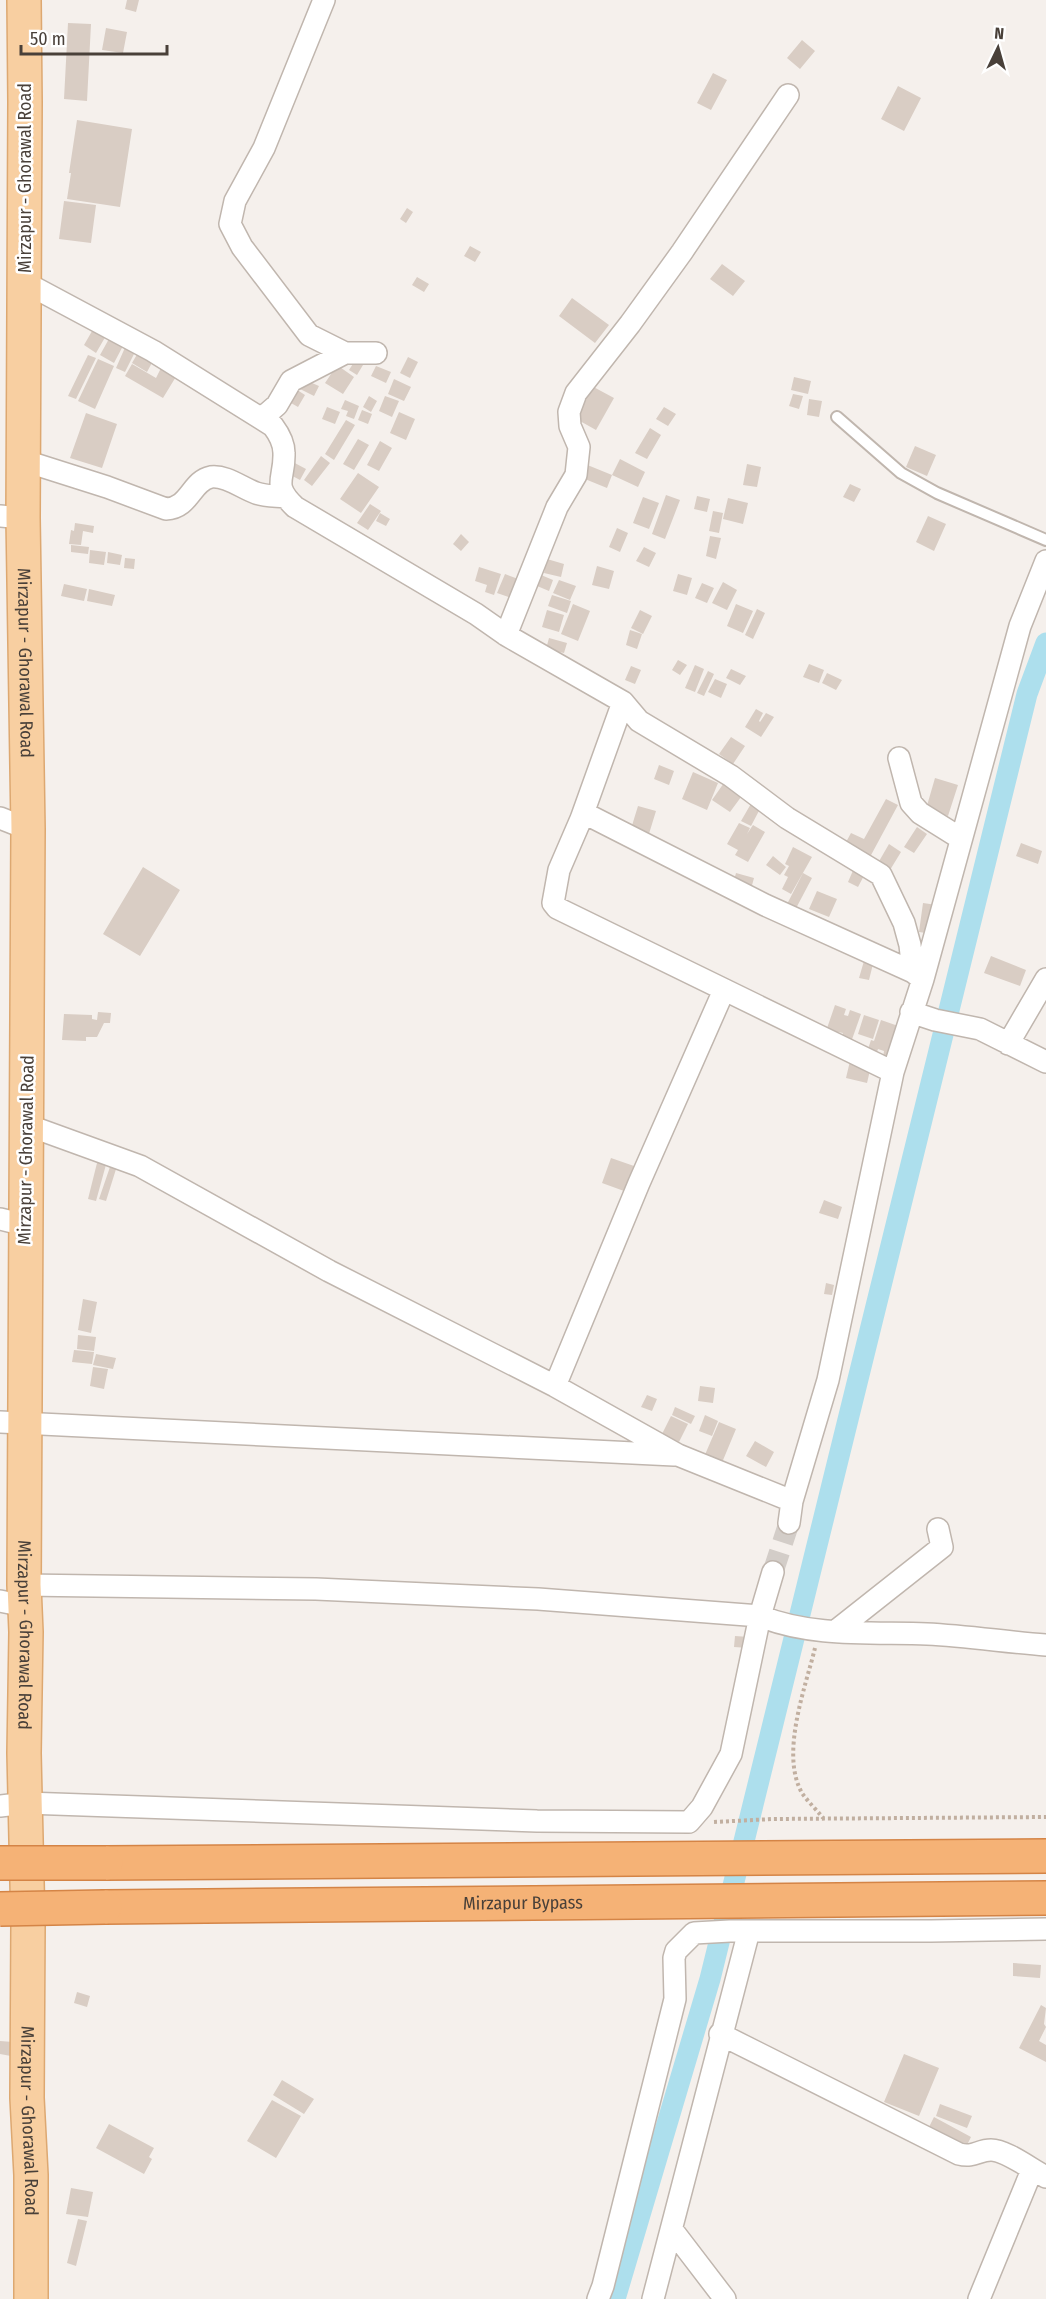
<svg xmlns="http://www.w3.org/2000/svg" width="1046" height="2299" viewBox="0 0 1046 2299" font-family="'Fira Sans Condensed',sans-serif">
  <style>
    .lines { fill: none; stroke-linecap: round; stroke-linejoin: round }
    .canal { stroke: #addfed; stroke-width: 21 }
    .building { fill: #d9cdc4 }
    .street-tunnel { stroke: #d3cdc8; stroke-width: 21; stroke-dasharray: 21 10; stroke-linecap: butt }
    .lane-casing { stroke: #c0b6ae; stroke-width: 14 }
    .street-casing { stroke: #c0b6ae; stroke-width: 24 }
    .primary-casing { stroke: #dda871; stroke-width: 36 }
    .highway-casing { stroke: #d48446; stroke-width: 36 }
    .path { stroke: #c1afa0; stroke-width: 4; stroke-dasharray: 3 3; stroke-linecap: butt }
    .lane { stroke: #fff; stroke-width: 10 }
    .street { stroke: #fff; stroke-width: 21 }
    .primary { stroke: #f8cfa1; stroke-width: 33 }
    .highway { stroke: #f5b276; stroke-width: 33 }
    .highway-bridge-casing { stroke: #d48446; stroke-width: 36; stroke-linecap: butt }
    .highway-bridge { stroke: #f5b276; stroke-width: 33 }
    .labels { text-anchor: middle; stroke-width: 5; stroke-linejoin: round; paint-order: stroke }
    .street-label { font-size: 18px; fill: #494039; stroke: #fff }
  </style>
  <rect width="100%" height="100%" fill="#f5f0ec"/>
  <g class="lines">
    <path class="canal" d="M615,2299L710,1979L1027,694L1046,643"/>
  </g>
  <path class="building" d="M127,0H139L136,12L125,9Z
    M68,23L91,24L87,101L64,99Z
    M106,28L127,32L123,53L102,50Z
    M802,40L815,51L800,69L787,58Z
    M713,73L727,80L711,110L697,103Z
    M898,86L921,98L904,131L881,119Z
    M77,120L132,129L120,207L67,199L71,173H69Z
    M64,201L96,205L91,243L59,239Z
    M407,208L413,212L406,223L400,219Z
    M470,246L481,252L475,262L464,256Z
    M722,264L745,281L733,296L710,279Z
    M417,277L429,284L424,292L412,285Z
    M572,298L609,325L595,343L559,316Z
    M95,326L107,334L96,353L84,345Z
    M110,337L124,344L114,363L100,355Z
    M127,343L137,348L125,372L116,368Z
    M139,351L154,359L147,372L132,363Z
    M88,355L96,358L76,399L68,396Z
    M358,356L366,360L357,375L349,370Z
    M408,357L418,362L410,378L400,373Z
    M98,359L114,366L95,409L78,401Z
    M132,364L156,378L162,366L177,375L163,398L125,376Z
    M337,365L354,377L343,394L325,383Z
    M376,366L391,372L386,383L371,376Z
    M794,377L811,381L808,394L791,390Z
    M394,379L411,387L404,401L388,394Z
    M305,380L319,386L314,396L300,389Z
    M588,384L614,398L596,430L571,416Z
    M291,386L305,395L298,407L284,399Z
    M793,394L803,396L799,409L789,406Z
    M369,396L377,401L371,412L363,407Z
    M385,396L399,401L392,417L379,411Z
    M809,399L822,401L819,417L807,415Z
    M345,400L359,406L354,419L346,416L348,411L341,409Z
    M327,407L340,412L335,424L322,419Z
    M664,407L676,414L668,426L656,419Z
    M362,410L372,414L368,424L358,420Z
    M399,412L415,419L406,440L390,433Z
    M86,413L117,424L102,468L70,458Z
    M346,420L355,425L334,460L325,454Z
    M650,428L661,435L647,459L635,453Z
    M358,439L369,445L354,470L343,464Z
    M380,441L392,448L379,471L367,465Z
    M915,446L936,455L927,476L906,467Z
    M321,456L330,463L312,486L304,480Z
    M620,459L645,472L638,487L612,475L607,488L580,477L585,464L612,475Z
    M291,461L306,469L300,480L285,472Z
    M747,464L761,467L757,487L743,485Z
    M358,473L379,487L361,513L340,499Z
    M850,484L861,489L854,502L843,497Z
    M666,495L680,500L665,539L652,534Z
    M697,496L710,499L707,512L694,509Z
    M643,497L659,503L649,529L633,523Z
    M728,498L748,503L743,524L723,519Z
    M370,504L381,511L368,530L357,523Z
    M713,511L723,513L719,533L709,531Z
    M380,513L390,519L386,526L376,521Z
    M928,516L946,524L934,551L916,542Z
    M75,523L94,526L93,533L83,531L81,545L69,544L71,530L74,531Z
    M617,528L628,533L620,552L609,547Z
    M461,534L469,542L461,551L453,544Z
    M710,536L721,538L716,559L706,556Z
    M71,545L89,547L88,554L71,552Z
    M644,547L656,553L649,567L636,561Z
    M90,550L106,552L104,565L89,563Z
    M108,552L122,555L120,565L107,563Z
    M125,558L135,559L134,569L124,568Z
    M547,559L564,564L561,577L544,573Z
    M597,566L614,571L609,589L592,585Z
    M479,567L501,574L494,595L485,592L487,585L475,581Z
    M534,572L553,580L549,591L530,583Z
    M505,574L521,580L514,599L497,593Z
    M678,574L692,578L687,595L673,591Z
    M559,580L576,586L570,600L553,593Z
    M723,582L737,590L727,610L712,603Z
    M702,583L714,588L707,603L695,598Z
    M64,584L87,589L84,601L61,596Z
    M89,589L115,595L112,606L87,601Z
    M552,595L571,601L567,613L548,606Z
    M573,604L590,611L578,641L561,634Z
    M736,604L753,611L743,633L727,626Z
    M757,609L765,613L753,639L745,635Z
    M547,610L564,615L559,632L542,627Z
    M640,610L652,616L643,634L631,628Z
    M630,630L642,634L637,649L626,645Z
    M549,638L567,643L564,653L546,649Z
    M678,660L687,665L680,675L672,670Z
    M809,664L824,670L819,683L803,677Z
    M695,665L704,669L695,692L685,688Z
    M631,666L641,670L635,684L625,680Z
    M731,669L746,676L740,685L726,678Z
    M708,671L714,674L704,696L697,693Z
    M827,673L842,680L836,690L822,683Z
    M715,679L727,684L721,698L708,692Z
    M756,709L763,713L759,721L760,722L766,713L774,717L761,737L745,727Z
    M731,737L745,746L733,764L719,754Z
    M659,765L674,771L669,785L654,779Z
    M693,772L718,783L707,810L682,799Z
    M935,778L958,785L948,816L926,809Z
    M726,780L744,793L730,812L712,800Z
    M886,799L898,805L870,857L845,844L851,833L864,839Z
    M752,802L761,807L751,826L741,821Z
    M638,806L656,811L648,837L630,832Z
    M739,823L750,828L747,834L753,825L765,832L748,862L735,855L738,850L727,844Z
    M917,827L927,834L914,853L904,847Z
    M1021,843L1042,851L1038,864L1016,856Z
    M889,844L901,852L890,870L878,863Z
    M793,847L812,857L791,894L782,889L788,877L784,875L789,866L785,864Z
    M773,856L786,867L780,875L766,865Z
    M855,866L867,870L858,887L848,882Z
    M143,867L180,890L140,956L103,934Z
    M736,873L754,878L751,889L733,884Z
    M803,873L812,878L793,914L784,910Z
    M817,891L837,899L829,917L809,909Z
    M923,903L937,905L933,934L919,932Z
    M991,956L1026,970L1020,986L984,973Z
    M864,961L873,964L869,980L859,978Z
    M835,1005L846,1009L844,1015L848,1016L850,1010L861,1014L850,1045L839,1042L843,1033L838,1032L835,1040L824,1037Z
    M98,1012L111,1013L110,1023H104L97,1037H86V1041L62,1040L64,1014L92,1015V1019L97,1020Z
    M864,1015L879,1020L873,1039L858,1034Z
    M881,1020L904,1028L894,1061L883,1057L884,1051L878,1049L876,1055L867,1052L871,1040L874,1041Z
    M850,1061L871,1066L867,1083L846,1078Z
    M611,1158L634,1166L624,1191L602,1183Z
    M98,1159L107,1161L96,1201L88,1199Z
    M111,1164L117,1166L106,1201L99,1199Z
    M824,1200L842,1207L838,1219L819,1213Z
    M826,1283L834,1285L832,1295L824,1294Z
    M83,1299L97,1302L91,1333L78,1330Z
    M78,1335L96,1337L94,1351L77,1349Z
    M74,1350L94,1352L92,1364L72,1362Z
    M96,1354L116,1358L113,1369L93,1365Z
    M93,1367L108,1369L104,1389L90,1386Z
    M700,1386L715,1388L713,1403L698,1401Z
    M647,1395L657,1399L652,1411L641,1407Z
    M675,1407L695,1416L691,1424L672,1415Z
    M705,1415L718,1421L712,1436L699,1431Z
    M671,1416L688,1424L679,1442L662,1434Z
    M719,1422L736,1429L721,1465L704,1457Z
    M755,1441L774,1452L766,1467L746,1456Z
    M735,1636L749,1637V1648L734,1647Z
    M1013,1963L1041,1965L1040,1978L1013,1976Z
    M77,1992L90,1996L87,2007L74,2003Z
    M1041,2005L1046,2008L1044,2024L1046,2027L1039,2041L1046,2045V2062L1019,2048Z
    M0,2041L13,2042L11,2056L0,2054Z
    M904,2054L939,2068L919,2116L884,2102Z
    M282,2080L314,2099L304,2114L273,2095Z
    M272,2100L301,2116L276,2158L247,2141Z
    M940,2104L972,2116L967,2128L936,2116Z
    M934,2117L971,2137L964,2151L927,2131Z
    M109,2124L154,2148L149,2157L152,2159L144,2174L96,2148Z
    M71,2188L93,2192L88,2217L66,2214Z
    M78,2219L87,2221L76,2266L67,2263Z"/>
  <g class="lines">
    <path class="street-tunnel" d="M773,1572L789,1523"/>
    <defs>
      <path id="lane" d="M837,417L901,473L937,493L1046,540"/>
      <path id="street" d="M324,0L264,148L235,201L230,224L242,247L309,335L345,353
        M24,282L153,351L273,426C279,434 284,443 284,453C285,480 271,484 295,507L476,614L506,635L623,702L639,721L731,776L787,818L881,875L904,923L910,945L913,972
        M262,418L277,405L291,381L345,353H376
        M22,460L107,487L166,509C190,508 191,481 211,477C226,475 242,488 256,493C264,496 275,496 284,497
        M0,516L23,518
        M506,635L557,507L576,475L579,447L570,426L569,412L576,393L630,324L682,252L788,95
        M623,702L581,819L559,870L553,903L557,908L893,1072
        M899,758L911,803L920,813L960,838
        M584,813L765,905L913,972L922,979
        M0,818L28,829
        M911,1012L935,1020L980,1029L1046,1062
        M1008,1044L1046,979
        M27,1125L140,1166L329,1271L555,1386L678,1455L792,1501
        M0,1219L25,1225
        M555,1386L639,1183L724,990
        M0,1422L674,1455
        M789,1523L792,1501L828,1380L893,1072L923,979L1020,626L1046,561
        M24,1585L316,1589L538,1599L760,1616C811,1637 872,1632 927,1634C967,1636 1006,1642 1046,1645
        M0,1601L25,1606
        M837,1630L942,1547L938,1529
        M0,1806L26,1803L537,1821L689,1822L702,1807L731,1754L760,1616L773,1572
        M720,2034L959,2154C974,2158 978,2150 991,2150C1006,2150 1032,2170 1046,2177
        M673,2231L725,2299
        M598,2299L603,2286L675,1999L674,1958L676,1951L694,1933L730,1931H931L1046,1929
        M653,2299L749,1931
        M979,2299L1032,2170"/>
      <g id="primary">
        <path id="s1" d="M24,0L25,102L23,518L28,829L24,1585L26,1632L24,1753L28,1925L27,2098L31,2175V2299"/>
      </g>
      <g id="highway">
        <path d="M106,1863L1046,1856"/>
        <path id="s2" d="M105,1907L1046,1898"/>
      </g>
    </defs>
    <use href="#lane" class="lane-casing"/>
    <use href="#street" class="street-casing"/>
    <use href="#primary" class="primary-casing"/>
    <use href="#highway" class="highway-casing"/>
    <path class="path" d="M815,1648C805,1689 780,1754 802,1793C808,1802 817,1810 823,1818
      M714,1822L773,1819L1046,1817"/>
    <use href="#lane" class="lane"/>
    <use href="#street" class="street"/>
    <use href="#primary" class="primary"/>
    <use href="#highway" class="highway"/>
    <defs>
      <path id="highway-bridge" d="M0,1863H106
        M0,1909L105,1907"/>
    </defs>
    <use href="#highway-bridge" class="highway-bridge-casing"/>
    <use href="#highway-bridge" class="highway-bridge"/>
  </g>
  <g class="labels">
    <g class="street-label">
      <text transform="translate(25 178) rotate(-90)" y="6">Mirzapur - Ghorawal Road</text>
      <text dy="6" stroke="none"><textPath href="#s1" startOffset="663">Mirzapur - Ghorawal Road</textPath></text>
      <text transform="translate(26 1150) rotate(-89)" y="6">Mirzapur - Ghorawal Road</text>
      <text dy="6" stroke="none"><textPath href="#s1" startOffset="1635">Mirzapur - Ghorawal Road</textPath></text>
      <text dy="6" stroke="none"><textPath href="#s2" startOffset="418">Mirzapur Bypass</textPath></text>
      <text dy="6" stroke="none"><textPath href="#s1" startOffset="2121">Mirzapur - Ghorawal Road</textPath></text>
    </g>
  </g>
  <g transform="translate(998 48) rotate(5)" stroke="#ffffff" stroke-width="4.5" paint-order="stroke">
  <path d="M0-4.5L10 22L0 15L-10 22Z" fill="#494039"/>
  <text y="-9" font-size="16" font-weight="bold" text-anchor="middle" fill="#494039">N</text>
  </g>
  <path d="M21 45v9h146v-9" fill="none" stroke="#494039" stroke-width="3"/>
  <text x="30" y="45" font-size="18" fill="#494039" stroke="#ffffff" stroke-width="4.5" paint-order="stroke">50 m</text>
</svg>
